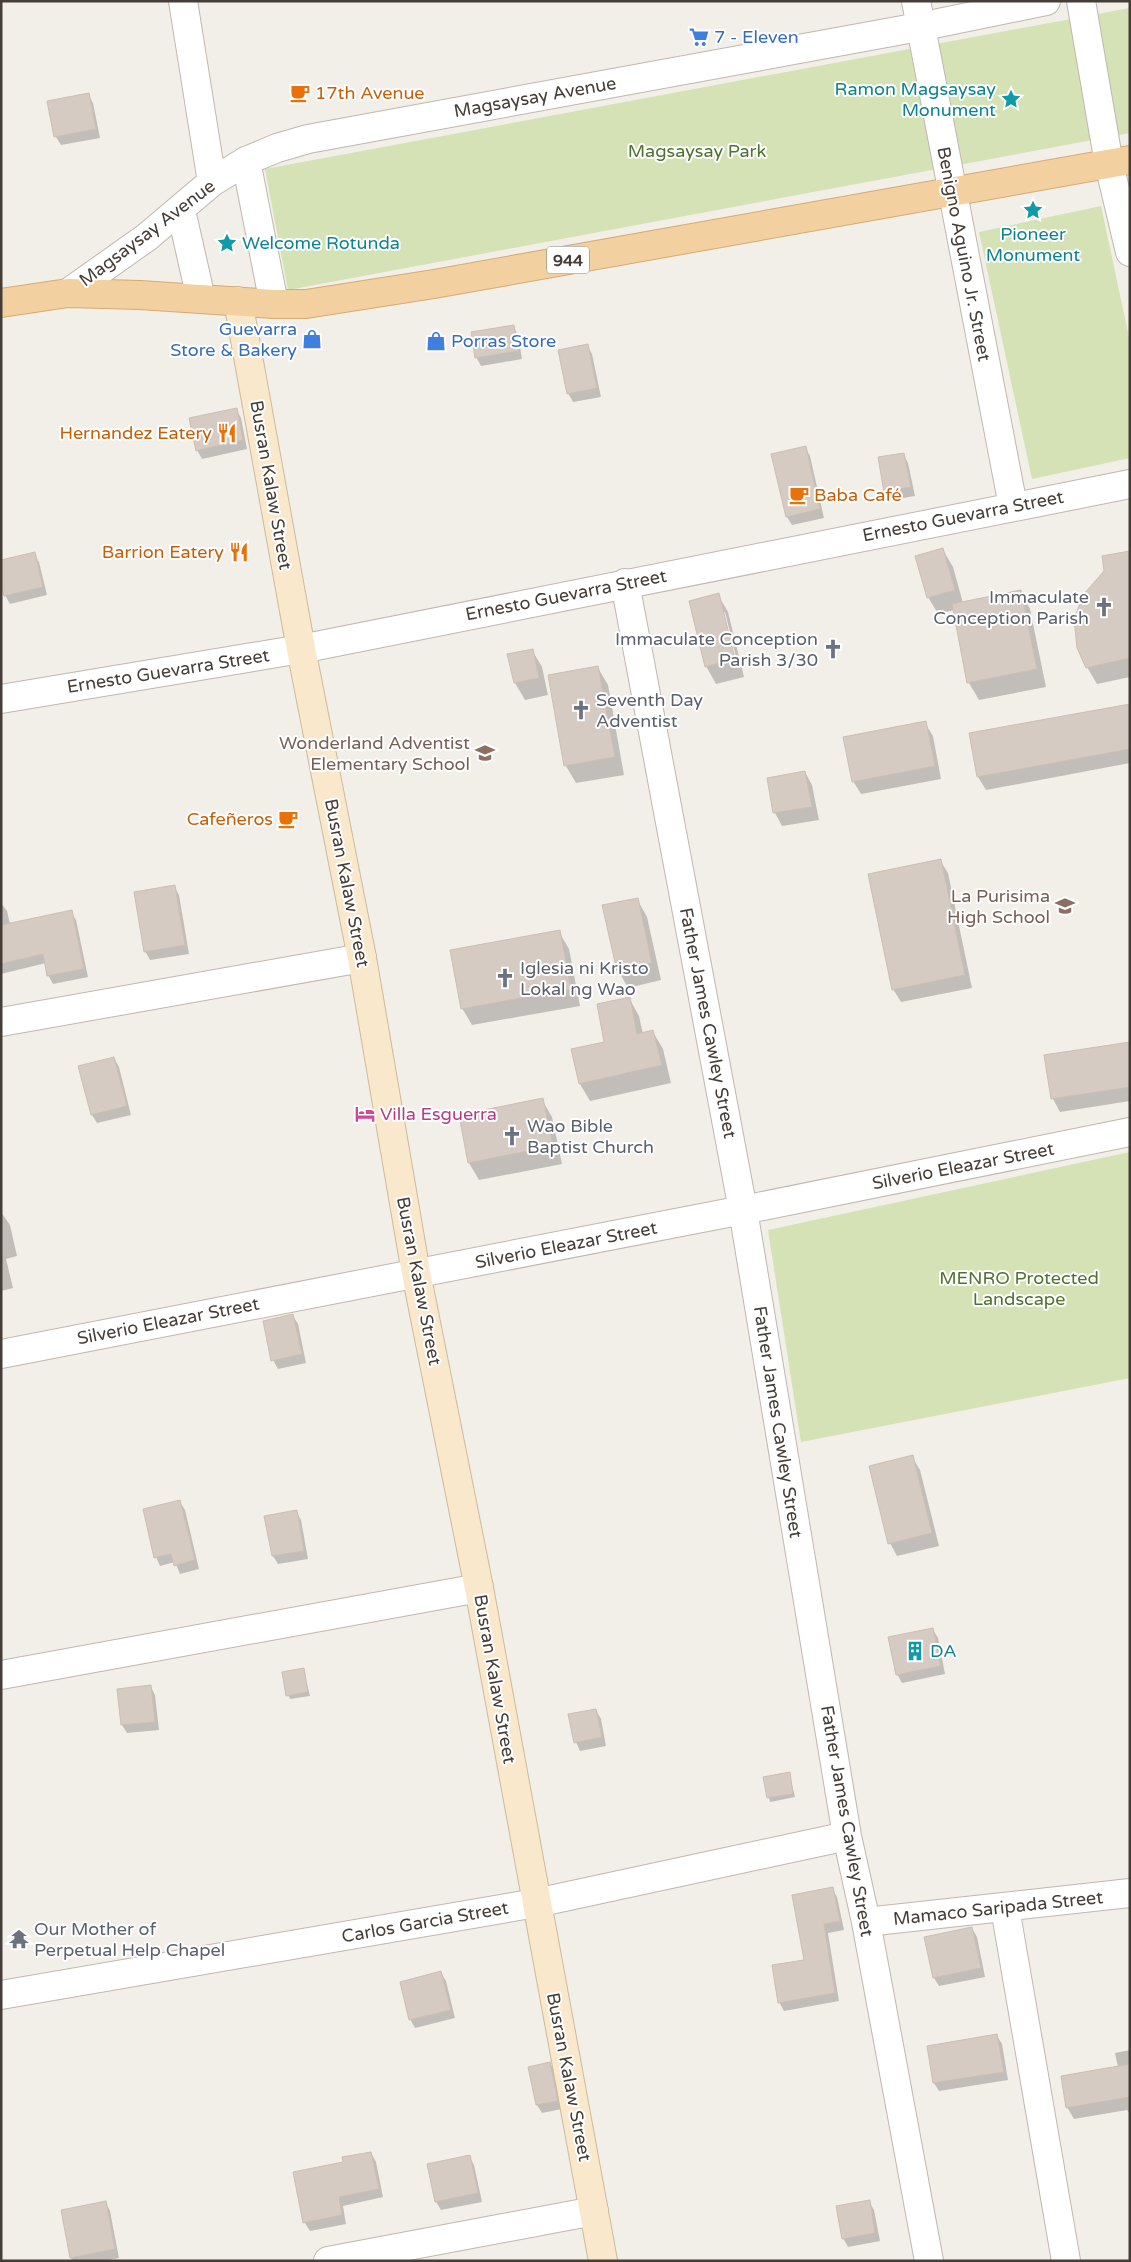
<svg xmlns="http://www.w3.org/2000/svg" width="1131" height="2262" viewBox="0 0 1131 2262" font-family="'Varela Round',sans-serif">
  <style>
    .green { fill: #d4e2b5 }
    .shadow { fill: #0003; fill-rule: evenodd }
    .building { fill: #d5cbc2; stroke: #ccbfb3 }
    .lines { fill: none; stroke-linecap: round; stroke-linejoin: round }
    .street-casing { stroke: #c0b7af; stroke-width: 30 }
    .secondary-casing { stroke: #cdba9c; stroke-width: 30 }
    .primary-casing { stroke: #d6ab72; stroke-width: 30 }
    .street { stroke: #fff; stroke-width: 28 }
    .secondary { stroke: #f9e8cc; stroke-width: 28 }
    .primary { stroke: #f3d0a0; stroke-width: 28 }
    .labels { text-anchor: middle; stroke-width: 4; stroke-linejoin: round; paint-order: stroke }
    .shield { fill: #fff; stroke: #7d7874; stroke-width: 1 }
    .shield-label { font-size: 16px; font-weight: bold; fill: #453e38 }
    .shop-label { font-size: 18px; fill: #366cbe; stroke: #fff; text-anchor: start }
    .culture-label { font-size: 18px; fill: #0d838f; stroke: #fff; text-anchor: start }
    .food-label { font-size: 18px; fill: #c56008; stroke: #fff; text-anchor: end }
    .street-label { font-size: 18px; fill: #453e38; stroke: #fff }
    .park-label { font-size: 18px; fill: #517031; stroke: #fff }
    .worship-label { font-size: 18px; fill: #5b616d; stroke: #fff; text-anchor: start }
    .education-label { font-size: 18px; fill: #785e54; stroke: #fff; text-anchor: end }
    .hotel-label { font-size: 18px; fill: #b23c85; stroke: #fff; text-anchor: start }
  </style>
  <rect width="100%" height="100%" fill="#f2eee8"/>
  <path class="green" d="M1130,8V133L288,290L265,169Z
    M1101,206L1130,342V458L1032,479L979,232Z
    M1130,1152V1378L801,1442L768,1230Z"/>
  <path class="shadow" d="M88,94L93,103L100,138L61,145L56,137L49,102Z
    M513,326L518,335L522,359L481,366L476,357Z
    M587,345L592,354L601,397L573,402L568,393Z
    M236,409L241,418L247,449L202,459L197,450Z
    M805,447L810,456L824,518L792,525L787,517Z
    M903,454L908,463L915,496L890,500L885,492Z
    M943,550L953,567L963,603L1020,591L1030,609L1046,687L979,700L969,683L954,610L938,614L928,597Z
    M34,554L39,562L47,595L10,604L5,595Z
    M1130,554V677L1097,684L1087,667L1106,572Z
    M718,595L728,612L744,677L716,684L706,666ZM722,612H725L738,665L736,666Z
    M532,650L542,667L548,695L525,700L515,683L509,655Z
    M598,668L608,685L624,775L576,783L566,766L549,676Z
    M1130,705V763L986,790L978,777Z
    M925,723L933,736L941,779L861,794L853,781Z
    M805,772L812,785L819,820L782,826L775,813L768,779Z
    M940,860L948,873L972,988L901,1002L893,989Z
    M174,886L179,895L189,954L150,960L145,951Z
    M637,899L647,917L661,980L628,988L618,970Z
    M1,903L7,911L10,924L71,912L76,920L88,977L53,984L48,975L46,963L1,974Z
    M559,932L569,949L580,1006L472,1025L462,1008Z
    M629,998L639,1016L643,1034L653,1032L663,1049L671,1083L590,1101L580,1084L572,1050L606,1043Z
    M1130,1043V1101L1060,1112L1053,1099Z
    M114,1058L119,1067L131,1115L97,1123L92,1115L80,1066Z
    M542,1100L552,1117L562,1164L479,1180L469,1163L460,1116Z
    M1,1212L10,1225L17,1256L6,1259L13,1288L1,1291Z
    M293,1316L298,1324L306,1363L278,1369L273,1360Z
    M912,1457L920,1470L939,1546L897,1556L890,1543Z
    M180,1502L185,1510L199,1569L180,1574L175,1562L160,1566L156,1557Z
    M296,1511L301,1520L308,1559L278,1564L273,1556L266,1517Z
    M933,1630L938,1638L945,1674L902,1683L897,1674Z
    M303,1669L310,1696L290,1699L288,1695Z
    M151,1687L155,1695L159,1730L127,1733L122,1725Z
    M596,1710L601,1719L606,1746L580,1751L576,1742Z
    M789,1773L795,1797L770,1802L765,1778Z
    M832,1888L837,1897L844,1930L828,1933L839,2001L784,2011L779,2002L806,1961Z
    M972,1928L977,1937L985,1977L939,1986L934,1978Z
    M441,1973L446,1981L455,2018L415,2028L410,2019Z
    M997,2036L1002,2044L1008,2080L939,2091L934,2083Z
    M1130,2050V2114L1127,2110L1074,2119L1067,2107L1118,2067L1115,2053Z
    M550,2063L555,2072L562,2109L542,2113L537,2105L530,2068Z
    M371,2153L376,2162L383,2197L343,2206L346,2224L310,2231L305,2223L294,2173L345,2163Z
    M469,2156L474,2165L482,2202L441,2210L436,2202Z
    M869,2202L874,2210L880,2241L848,2247L843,2238Z
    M106,2203L110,2211L119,2258L104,2261H73L71,2258Z"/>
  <path class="building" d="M89,93L96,129L54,137L47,101Z
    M514,325L518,351L475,358L471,332Z
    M588,344L597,388L567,394L558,350Z
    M237,408L243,440L196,451L189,418Z
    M806,446L820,509L786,517L771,454Z
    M904,453L911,487L884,492L878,457Z
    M943,548L955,590L927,598L915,556Z
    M1130,551V658L1086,668L1077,648L1074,619L1083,595L1104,571L1102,556Z
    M35,552L43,587L4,596L1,583V560Z
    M1021,590L1037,669L967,683L952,604Z
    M719,593L735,659L705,667L689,601Z
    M533,649L539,678L514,683L507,654Z
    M598,666L615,757L564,766L548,675Z
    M1130,704V749L977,777L969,733Z
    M926,721L935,766L852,782L843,737Z
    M805,771L812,807L773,813L767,778Z
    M941,859L965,975L892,990L868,874Z
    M175,885L185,945L144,952L134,892Z
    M638,898L652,963L617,971L602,905Z
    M72,910L84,969L47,976L43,954L1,964V925Z
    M560,930L571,989L461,1009L450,950Z
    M630,997L637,1034L653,1030L662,1065L579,1084L571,1049L604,1042L597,1004Z
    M1130,1042V1087L1051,1099L1044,1055Z
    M114,1057L127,1106L91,1115L78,1066Z
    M543,1098L553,1146L468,1163L459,1115Z
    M293,1314L302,1354L271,1361L263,1321Z
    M913,1455L932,1533L888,1544L869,1466Z
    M180,1500L195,1560L174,1566L171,1554L154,1558L143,1509Z
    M297,1510L304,1551L272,1556L264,1516Z
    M933,1628L941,1666L896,1675L888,1637Z
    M304,1668L308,1692L286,1696L282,1672Z
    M151,1685L155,1722L121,1725L117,1689Z
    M596,1709L602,1737L574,1743L568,1714Z
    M790,1772L793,1794L767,1798L763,1777Z
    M833,1887L840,1921L824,1924L835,1993L778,2003L772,1965L804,1960L792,1895Z
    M972,1927L981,1968L933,1978L924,1937Z
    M441,1971L451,2010L409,2020L400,1982Z
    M997,2034L1004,2072L933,2083L927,2046Z
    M550,2062L558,2101L536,2105L528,2067Z
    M1130,2064V2097L1066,2108L1061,2076Z
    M371,2152L379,2189L339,2197L342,2215L303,2223L293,2172L343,2162L342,2157Z
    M470,2155L478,2193L435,2202L427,2164Z
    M870,2200L875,2233L842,2239L836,2206Z
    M106,2201L115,2249L70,2258L61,2210Z"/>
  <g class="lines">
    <defs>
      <path id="street" d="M183,1L212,182
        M916,1L1013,506
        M1081,1L1109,164L1130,252
        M246,161L274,304
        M181,210L201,299
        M68,293L147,237L212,182L246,161L277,148L308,139L919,27L1046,1
        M625,583L743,1210L847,1836L866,1922L929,2261
        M1,699L301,649L1130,484
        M1,1022L362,958
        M1,1354L743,1210L1130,1132
        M1,1675L479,1588
        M1005,1908L1066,2261
        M866,1922L1130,1893
        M1,1995L536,1903L847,1836
        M328,2261L594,2211"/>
      <path id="secondary" d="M238,301L301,649L362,958L416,1273L479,1588L603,2261"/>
      <path id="primary" d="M1,303L68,293L140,295L274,304H306L434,284L1130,160"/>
    </defs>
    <use href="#street" class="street-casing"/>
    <use href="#secondary" class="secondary-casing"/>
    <use href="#primary" class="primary-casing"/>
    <use href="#street" class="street"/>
    <use href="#secondary" class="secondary"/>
    <use href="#primary" class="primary"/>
  </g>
  <defs>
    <symbol id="supermarket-bare" viewBox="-9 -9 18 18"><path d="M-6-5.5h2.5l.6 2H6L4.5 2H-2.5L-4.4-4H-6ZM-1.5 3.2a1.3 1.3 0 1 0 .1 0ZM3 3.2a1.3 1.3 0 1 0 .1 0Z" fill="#3f7fe0" stroke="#fff" stroke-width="2.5" paint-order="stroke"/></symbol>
    <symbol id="cafe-bare" viewBox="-9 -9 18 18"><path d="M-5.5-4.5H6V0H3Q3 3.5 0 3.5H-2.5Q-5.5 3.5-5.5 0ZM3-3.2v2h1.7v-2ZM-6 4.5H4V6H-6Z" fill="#e8710a" stroke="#fff" stroke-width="2.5" paint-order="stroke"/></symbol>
    <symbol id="sight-bare" viewBox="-9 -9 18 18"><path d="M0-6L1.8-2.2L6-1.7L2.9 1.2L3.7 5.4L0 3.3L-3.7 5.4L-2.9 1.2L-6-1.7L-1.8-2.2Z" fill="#0f9aa8" stroke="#fff" stroke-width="2.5" paint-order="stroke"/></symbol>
    <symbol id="shop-bare" viewBox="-9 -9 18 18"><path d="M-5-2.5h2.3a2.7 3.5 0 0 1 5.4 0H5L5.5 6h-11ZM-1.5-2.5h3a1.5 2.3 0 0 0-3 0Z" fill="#3f7fe0" stroke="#fff" stroke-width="2.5" paint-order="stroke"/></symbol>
    <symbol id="restaurant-bare" viewBox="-9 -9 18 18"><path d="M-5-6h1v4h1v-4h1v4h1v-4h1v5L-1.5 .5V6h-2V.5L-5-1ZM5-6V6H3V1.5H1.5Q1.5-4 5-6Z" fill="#e8710a" stroke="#fff" stroke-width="2.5" paint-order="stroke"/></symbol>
    <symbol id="church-bare" viewBox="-9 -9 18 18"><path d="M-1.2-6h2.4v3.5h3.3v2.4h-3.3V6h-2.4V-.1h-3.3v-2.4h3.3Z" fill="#6b7280" stroke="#fff" stroke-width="2.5" paint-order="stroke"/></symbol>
    <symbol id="school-bare" viewBox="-9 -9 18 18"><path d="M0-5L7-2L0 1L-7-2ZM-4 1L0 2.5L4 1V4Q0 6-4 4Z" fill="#8d6e63" stroke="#fff" stroke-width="2.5" paint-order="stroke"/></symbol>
    <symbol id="hotel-bare" viewBox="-9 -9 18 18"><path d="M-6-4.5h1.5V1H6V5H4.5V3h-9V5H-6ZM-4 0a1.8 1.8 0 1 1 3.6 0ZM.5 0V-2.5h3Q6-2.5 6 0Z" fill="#d1479c" stroke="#fff" stroke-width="2.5" paint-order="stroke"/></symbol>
    <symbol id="building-bare" viewBox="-9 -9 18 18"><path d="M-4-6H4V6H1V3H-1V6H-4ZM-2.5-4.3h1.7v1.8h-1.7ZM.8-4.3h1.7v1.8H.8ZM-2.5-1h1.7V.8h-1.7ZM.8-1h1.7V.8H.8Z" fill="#0f9aa8" stroke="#fff" stroke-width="2.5" paint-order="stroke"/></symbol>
    <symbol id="temple-bare" viewBox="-9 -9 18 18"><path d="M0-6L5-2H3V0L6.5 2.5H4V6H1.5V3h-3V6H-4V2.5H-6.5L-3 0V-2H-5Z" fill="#6b7280" stroke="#fff" stroke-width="2.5" paint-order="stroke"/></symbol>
  </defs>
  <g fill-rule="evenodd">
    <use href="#supermarket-bare" x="685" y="23" width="28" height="28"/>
    <use href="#cafe-bare" x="286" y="79" width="28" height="28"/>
    <use href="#sight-bare" x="997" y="85" width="28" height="28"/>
    <use href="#sight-bare" x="1019" y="196" width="28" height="28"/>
    <use href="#sight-bare" x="213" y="229" width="28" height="28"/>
    <use href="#shop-bare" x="298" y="325" width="28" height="28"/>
    <use href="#shop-bare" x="422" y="327" width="28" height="28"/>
    <use href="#restaurant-bare" x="213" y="419" width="28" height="28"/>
    <use href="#cafe-bare" x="785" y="481" width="28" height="28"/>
    <use href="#restaurant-bare" x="225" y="538" width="28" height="28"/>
    <use href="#church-bare" x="1090" y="593" width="28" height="28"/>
    <use href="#church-bare" x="819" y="635" width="28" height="28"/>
    <use href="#church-bare" x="567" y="696" width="28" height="28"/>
    <use href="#school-bare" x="471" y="739" width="28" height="28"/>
    <use href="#cafe-bare" x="274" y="805" width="28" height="28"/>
    <use href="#school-bare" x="1051" y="892" width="28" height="28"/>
    <use href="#church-bare" x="491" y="964" width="28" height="28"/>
    <use href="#hotel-bare" x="351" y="1100" width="28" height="28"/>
    <use href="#church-bare" x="498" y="1122" width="28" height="28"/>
    <use href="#building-bare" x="901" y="1637" width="28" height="28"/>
    <use href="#temple-bare" x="5" y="1925" width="28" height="28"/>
  </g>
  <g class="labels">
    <rect class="shield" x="547" y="246.5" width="42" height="27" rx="4"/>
    <g class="shield-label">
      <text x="568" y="266">944</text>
    </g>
    <g class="shop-label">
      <text x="714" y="43">7 - Eleven</text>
      <text x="297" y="335" text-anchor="end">Guevarra<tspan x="297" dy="21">Store &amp; Bakery</tspan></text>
      <text x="451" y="347">Porras Store</text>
    </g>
    <g class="culture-label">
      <text x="996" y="95" text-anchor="end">Ramon Magsaysay<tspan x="996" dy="21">Monument</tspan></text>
      <text x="1033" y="240" text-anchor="middle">Pioneer<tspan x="1033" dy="21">Monument</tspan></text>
      <text x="242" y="249">Welcome Rotunda</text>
      <text x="930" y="1657">DA</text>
    </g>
    <g class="food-label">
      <text x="315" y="99" text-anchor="start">17th Avenue</text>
      <text x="212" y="439">Hernandez Eatery</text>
      <text x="814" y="501" text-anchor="start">Baba Café</text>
      <text x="224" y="558">Barrion Eatery</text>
      <text x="273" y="825">Cafeñeros</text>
    </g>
    <g class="street-label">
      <text transform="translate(535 97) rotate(-10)" y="6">Magsaysay Avenue</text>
      <text transform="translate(147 233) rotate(-37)" y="6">Magsaysay Avenue</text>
      <text transform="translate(964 254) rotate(79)" y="6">Benigno Aguino Jr. Street</text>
      <text transform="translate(271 485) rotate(80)" y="6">Busran Kalaw Street</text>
      <text transform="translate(963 516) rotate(-11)" y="6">Ernesto Guevarra Street</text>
      <text transform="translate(566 595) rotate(-11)" y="6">Ernesto Guevarra Street</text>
      <text transform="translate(168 671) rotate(-9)" y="6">Ernesto Guevarra Street</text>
      <text transform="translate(347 883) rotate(79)" y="6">Busran Kalaw Street</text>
      <text transform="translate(708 1023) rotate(79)" y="6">Father James Cawley Street</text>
      <text transform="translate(963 1166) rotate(-11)" y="6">Silverio Eleazar Street</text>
      <text transform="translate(566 1245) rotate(-11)" y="6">Silverio Eleazar Street</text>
      <text transform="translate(419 1281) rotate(79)" y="6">Busran Kalaw Street</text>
      <text transform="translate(168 1321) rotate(-11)" y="6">Silverio Eleazar Street</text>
      <text transform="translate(778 1422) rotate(81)" y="6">Father James Cawley Street</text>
      <text transform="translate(495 1679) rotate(80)" y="6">Busran Kalaw Street</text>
      <text transform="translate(847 1821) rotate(80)" y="6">Father James Cawley Street</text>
      <text transform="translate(998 1908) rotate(-6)" y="6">Mamaco Saripada Street</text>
      <text transform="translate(425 1922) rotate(-10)" y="6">Carlos Garcia Street</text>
      <text transform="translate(569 2077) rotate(79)" y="6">Busran Kalaw Street</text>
    </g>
    <g class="park-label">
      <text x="697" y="157">Magsaysay Park</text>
      <text x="1019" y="1284">MENRO Protected<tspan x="1019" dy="21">Landscape</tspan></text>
    </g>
    <g class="worship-label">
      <text x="1089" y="603" text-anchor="end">Immaculate<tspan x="1089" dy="21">Conception Parish</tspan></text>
      <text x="818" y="645" text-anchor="end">Immaculate Conception<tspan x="818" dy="21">Parish 3/30</tspan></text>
      <text x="596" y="706">Seventh Day<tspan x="596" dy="21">Adventist</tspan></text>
      <text x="520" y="974">Iglesia ni Kristo<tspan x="520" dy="21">Lokal ng Wao</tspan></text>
      <text x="527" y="1132">Wao Bible<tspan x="527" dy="21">Baptist Church</tspan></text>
      <text x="34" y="1935">Our Mother of<tspan x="34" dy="21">Perpetual Help Chapel</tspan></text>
    </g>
    <g class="education-label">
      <text x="470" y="749">Wonderland Adventist<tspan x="470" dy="21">Elementary School</tspan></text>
      <text x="1050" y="902">La Purisima<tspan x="1050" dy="21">High School</tspan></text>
    </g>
    <g class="hotel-label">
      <text x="380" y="1120">Villa Esguerra</text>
    </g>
  </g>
  <rect width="1131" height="2262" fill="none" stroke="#453e38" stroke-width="5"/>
</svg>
